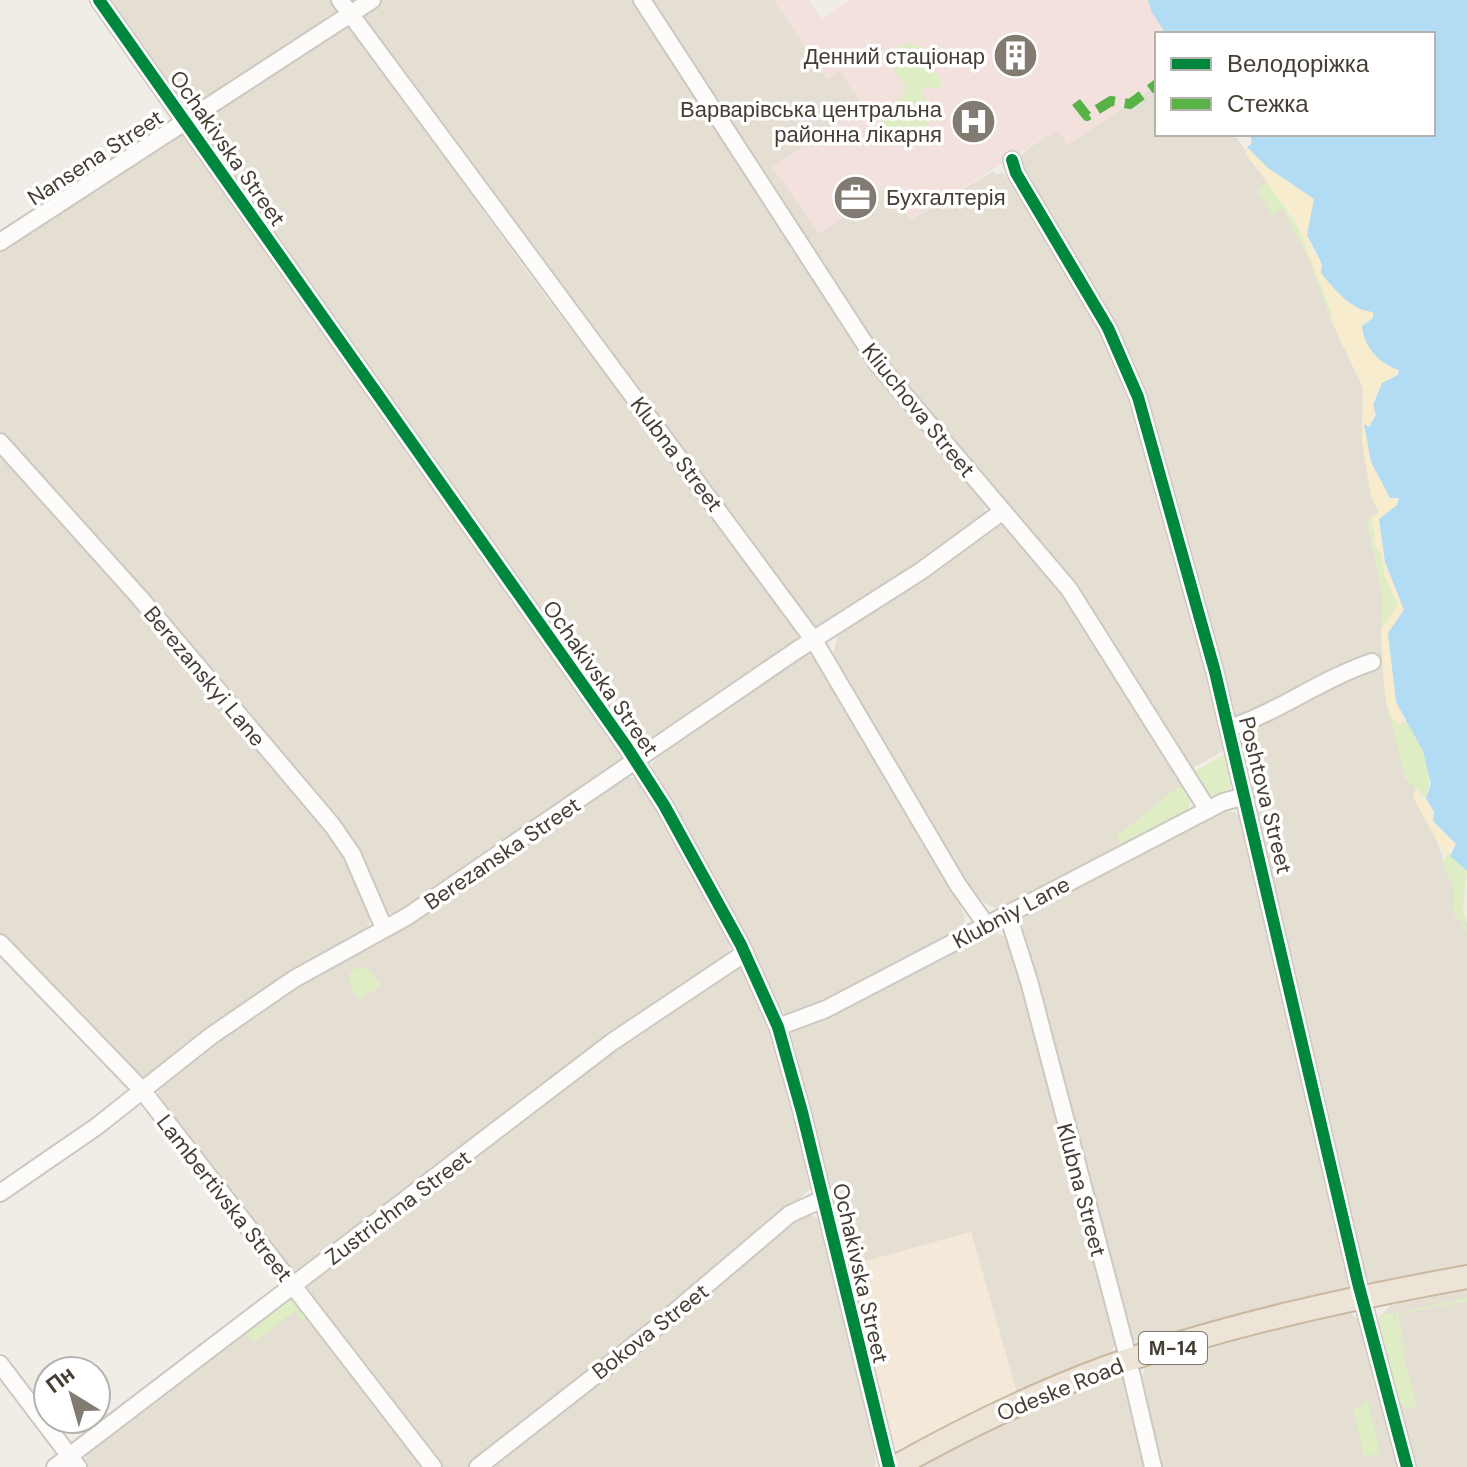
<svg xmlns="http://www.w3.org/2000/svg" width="1467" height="1467" viewBox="0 0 1467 1467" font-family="'DM Sans',sans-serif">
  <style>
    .residential { fill: #e5dfd3 }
    .commercial { fill: #f4e8d8 }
    .medical { fill: #f3e1dd }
    .green { fill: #deedc4 }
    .sand { fill: #f7ecce }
    .water { fill: #b2dcf3 }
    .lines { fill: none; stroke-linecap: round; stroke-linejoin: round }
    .minor-casing { stroke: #ccc9c3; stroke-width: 20 }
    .highway-casing { stroke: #cab9a0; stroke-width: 26 }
    .minor { stroke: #fdfcfb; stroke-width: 16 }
    .highway { stroke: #ece4d7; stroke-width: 22 }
    .quiet { stroke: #57b346; stroke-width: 10; stroke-dasharray: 20 10; stroke-linecap: butt }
    .cycleway-casing { stroke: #fff; stroke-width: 17 }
    .cycleway { stroke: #00873e; stroke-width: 12 }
    .labels { text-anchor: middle; stroke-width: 7; stroke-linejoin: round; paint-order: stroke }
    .shield { fill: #fff; stroke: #7e7870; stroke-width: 2 }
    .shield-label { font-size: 20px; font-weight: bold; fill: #463e33 }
    .poi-label { font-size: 22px; fill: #463e33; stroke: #fff; text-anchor: end }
    .street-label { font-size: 22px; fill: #463e33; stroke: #fff }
  </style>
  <rect width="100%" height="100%" fill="#f0ede7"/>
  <path class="residential" d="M104,0H338L342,14L193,109H187L181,106Z
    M380,0H636L777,215L984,498L985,513L980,521L827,627L812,630L361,22L362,12Z
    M645,0H774L827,79L840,71L864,107L772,167L886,186L911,220L994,171L996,175L1003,172L1106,337L1127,385L1162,500L1227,749L1187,771L1116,651L890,373Z
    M348,24L531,277L774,597L798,633L797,643L645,749L633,747L192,125Z
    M1157,85V134H1234L1268,183L1257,189L1272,215L1283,208L1309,259L1331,320L1363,388L1362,442L1379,513L1367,521L1382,593L1386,703L1406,769L1425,809L1467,923V1267L1374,1286L1364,1277L1275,890L1139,380L1123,340L1023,169L1021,156L1026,150L1058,129L1068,145Z
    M184,132L625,757L623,762L410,909L395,914L384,912L355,851L0,436V247L177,133Z
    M0,449L342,848L371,912L368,929L148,1076H139L0,938Z
    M998,524L1005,525L1071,599L1190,800L1188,813L1001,911L979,900L961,877L833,656L837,638L850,624Z
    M807,653L816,659L949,880L965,917L962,931L810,1012L787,1015L777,1007L653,774L652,764L672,743Z
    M627,777L639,778L645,785L730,940L729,954L299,1272L288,1270L157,1099L160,1082L300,980L492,864Z
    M1223,811L1235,812L1241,818L1349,1284L1346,1290L1139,1344L1129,1336L1020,916Z
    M990,930L1008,938L1022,982L1116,1342L1111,1354L1017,1393L971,1232L845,1267L789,1041L792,1030Z
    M735,967L745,969L765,1012L791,1094L812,1187L774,1223L471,1467H441L319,1311L307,1293L308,1285L637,1030Z
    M808,1214L819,1219L822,1227L876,1449L875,1467H484L793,1218Z
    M1467,1290V1467H1413L1379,1340L1378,1319L1390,1305Z
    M290,1299L297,1301L426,1467H83L88,1451Z
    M1349,1310L1359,1322L1368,1346L1400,1467H1162L1142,1377L1147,1360Z
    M1115,1372L1123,1377L1144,1467H907Z"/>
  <path class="commercial" d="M971,1232L1017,1393L898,1449L886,1432L845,1267Z"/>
  <path class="medical" d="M774,0H809L822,19L851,0H1148L1151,11L1166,34H1157V85L1068,145L1057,130L911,220L886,186L820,234L772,167L864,107L840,71L827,79Z"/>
  <path class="green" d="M907,43L923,47L929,67L941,78V86L932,89L925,86L921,95L929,103L945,105L921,131L896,136L875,115L901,98L906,87L888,61L893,49Z
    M1268,183L1301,231L1333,316L1331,320L1309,259L1283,209L1271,215L1257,188Z
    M1371,518L1375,535L1373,543L1381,553L1385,577L1398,604L1381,629L1382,593L1367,520Z
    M1386,703L1402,722L1407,721C1422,743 1435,772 1426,798L1405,778Z
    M1227,753L1233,777L1229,790C1210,803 1202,789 1190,774Z
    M1178,787H1185L1190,800L1188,813L1122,851L1117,836Z
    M1449,853L1467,871L1463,905L1467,938L1462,923L1453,913L1454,889L1442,862Z
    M358,968H367L382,985L360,999C351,993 349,983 349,972Z
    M1467,1298V1301L1398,1314L1406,1356L1397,1332L1417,1406L1407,1408L1398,1403L1379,1340V1315L1393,1313L1397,1331L1395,1313Z
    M284,1300L297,1301L309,1316L303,1321L295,1311L253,1342L245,1330Z
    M1364,1401H1368L1380,1453L1364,1457L1353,1408L1364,1405Z"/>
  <path class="sand" d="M1248,148L1268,168L1314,199C1317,228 1298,234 1322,264L1321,270C1331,286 1354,312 1373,312V318L1366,321C1365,356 1379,354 1399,371C1392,380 1373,391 1373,406C1372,416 1377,415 1372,424L1367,427L1365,423L1371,462L1390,498H1399L1397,505L1379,519L1385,562L1404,611L1388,637L1393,682L1404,719L1399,726C1381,714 1383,658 1381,635V629L1398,604L1385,577L1381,553L1373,543L1375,535L1371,518L1379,513L1371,496L1362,442L1363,387L1331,320L1333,316L1295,220L1245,153Z
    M1416,789L1434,812L1437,827L1456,844L1445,856L1413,797Z"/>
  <path class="water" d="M1148,0H1467V871L1450,856L1456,844L1433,821L1434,812L1426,798L1431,784L1423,751L1396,702L1388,633L1404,610L1385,562L1379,519L1397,505L1399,498H1390L1371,462L1364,424L1369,427L1376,415L1373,405L1382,383L1398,375L1399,370C1380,364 1364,348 1362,326L1373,318V312C1352,311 1334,289 1321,273L1322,264L1307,235L1314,199L1268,168L1247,147L1252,143L1250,134H1433V34H1166L1151,11Z"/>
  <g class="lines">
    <defs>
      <path id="minor" d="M99,0L626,746L664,805L741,945L778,1027L802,1112L889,1467
        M340,0L815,642L958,885L987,926
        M642,0L878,364L1069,589L1208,810
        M1012,160L1016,173L1108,328L1138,397L1215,672L1358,1283L1407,1467
        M0,242L372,0
        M0,442L140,598L332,825L352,854L384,928
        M1229,728C1279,712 1321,679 1372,662
        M1008,915L1029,981L1124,1342L1153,1467
        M0,943L142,1090L433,1467
        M778,1027L826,1009L1223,802L1245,796
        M0,1193L96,1127L211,1036L294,979L408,916L797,650L921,571L1003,511
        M0,1364L78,1467
        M55,1467L612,1042L745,953
        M478,1467L651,1332L790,1214L823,1199"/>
      <path id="highway" d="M895,1467C963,1429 1032,1395 1105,1368C1221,1326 1346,1299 1467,1277"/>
    </defs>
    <use href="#minor" class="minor-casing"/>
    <use href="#highway" class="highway-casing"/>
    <use href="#minor" class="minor"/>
    <use href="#highway" class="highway"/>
    <path class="quiet" d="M1076,102L1087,116L1111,101L1130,104L1157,84"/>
    <defs>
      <path id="cycleway" d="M99,0L626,746L664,805L741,945L778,1027L802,1112L889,1467
        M1012,160L1016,173L1108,328L1138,397L1215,672L1358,1283L1407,1467"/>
    </defs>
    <use href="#cycleway" class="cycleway-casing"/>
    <use href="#cycleway" class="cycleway"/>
  </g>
  <defs>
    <symbol id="building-disc" viewBox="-11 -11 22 22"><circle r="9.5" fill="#827b72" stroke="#fff"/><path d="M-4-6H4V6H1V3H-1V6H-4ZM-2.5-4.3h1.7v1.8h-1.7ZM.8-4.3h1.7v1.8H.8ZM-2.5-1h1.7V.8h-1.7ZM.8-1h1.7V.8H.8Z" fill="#fff"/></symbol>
    <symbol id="hospital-disc" viewBox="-11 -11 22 22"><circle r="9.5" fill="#827b72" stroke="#fff"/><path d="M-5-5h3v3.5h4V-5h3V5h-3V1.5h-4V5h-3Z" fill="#fff"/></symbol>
    <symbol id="office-disc" viewBox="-11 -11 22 22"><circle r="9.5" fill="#827b72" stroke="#fff"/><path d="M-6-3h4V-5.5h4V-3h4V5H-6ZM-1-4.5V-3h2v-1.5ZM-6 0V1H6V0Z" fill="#fff"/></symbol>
  </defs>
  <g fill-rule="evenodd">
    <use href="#building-disc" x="990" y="30" width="51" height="51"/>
    <use href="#hospital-disc" x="948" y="96" width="51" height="51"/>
    <use href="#office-disc" x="830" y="172" width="51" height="51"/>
  </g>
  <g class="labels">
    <rect class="shield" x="1139" y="1332" width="68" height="32" rx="6"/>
    <g class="shield-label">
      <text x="1173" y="1355">М-14</text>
    </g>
    <g class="poi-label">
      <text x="985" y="64">Денний стаціонар</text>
      <text x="942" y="117">Варварівська центральна<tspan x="942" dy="25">районна лікарня</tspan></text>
      <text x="886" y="205" text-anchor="start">Бухгалтерія</text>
    </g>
    <g class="street-label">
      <text transform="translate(228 148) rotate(55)" y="8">Ochakivska Street</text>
      <text transform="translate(95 157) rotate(-33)" y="8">Nansena Street</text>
      <text transform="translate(919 410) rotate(51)" y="8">Kliuchova Street</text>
      <text transform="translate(677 454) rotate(53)" y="8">Klubna Street</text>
      <text transform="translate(205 676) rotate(50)" y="8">Berezanskyi Lane</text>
      <text transform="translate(601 678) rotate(55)" y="8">Ochakivska Street</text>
      <text transform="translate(1266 795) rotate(76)" y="8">Poshtova Street</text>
      <text transform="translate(502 853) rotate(-34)" y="8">Berezanska Street</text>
      <text transform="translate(1011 912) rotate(-28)" y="8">Klubniy Lane</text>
      <text transform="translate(1082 1190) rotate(75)" y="8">Klubna Street</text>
      <text transform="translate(225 1198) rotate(52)" y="8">Lambertivska Street</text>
      <text transform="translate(398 1207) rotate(-37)" y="8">Zustrichna Street</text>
      <text transform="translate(861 1273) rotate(77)" y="8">Ochakivska Street</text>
      <text transform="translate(650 1331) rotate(-38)" y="8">Bokova Street</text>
      <text transform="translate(1060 1389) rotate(-22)" y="8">Odeske Road</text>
    </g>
  </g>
  <rect x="1155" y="32" width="280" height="104" fill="#ffffff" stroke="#b5b2ad" stroke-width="2"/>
  <rect x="1171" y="58" width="40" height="12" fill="#00873e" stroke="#b5b2ad" stroke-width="2"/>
  <text x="1227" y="72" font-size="24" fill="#463e33">Велодоріжка</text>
  <rect x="1171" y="98" width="40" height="12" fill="#57b346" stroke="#b5b2ad" stroke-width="2"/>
  <text x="1227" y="112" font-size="24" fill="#463e33">Стежка</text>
  <g transform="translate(72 1395) rotate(323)"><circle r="38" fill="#ffffff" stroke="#b5b2ad" stroke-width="2"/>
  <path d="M0-6L14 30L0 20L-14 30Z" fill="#827b72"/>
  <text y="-12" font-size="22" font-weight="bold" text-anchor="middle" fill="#463e33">Пн</text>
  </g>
</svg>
